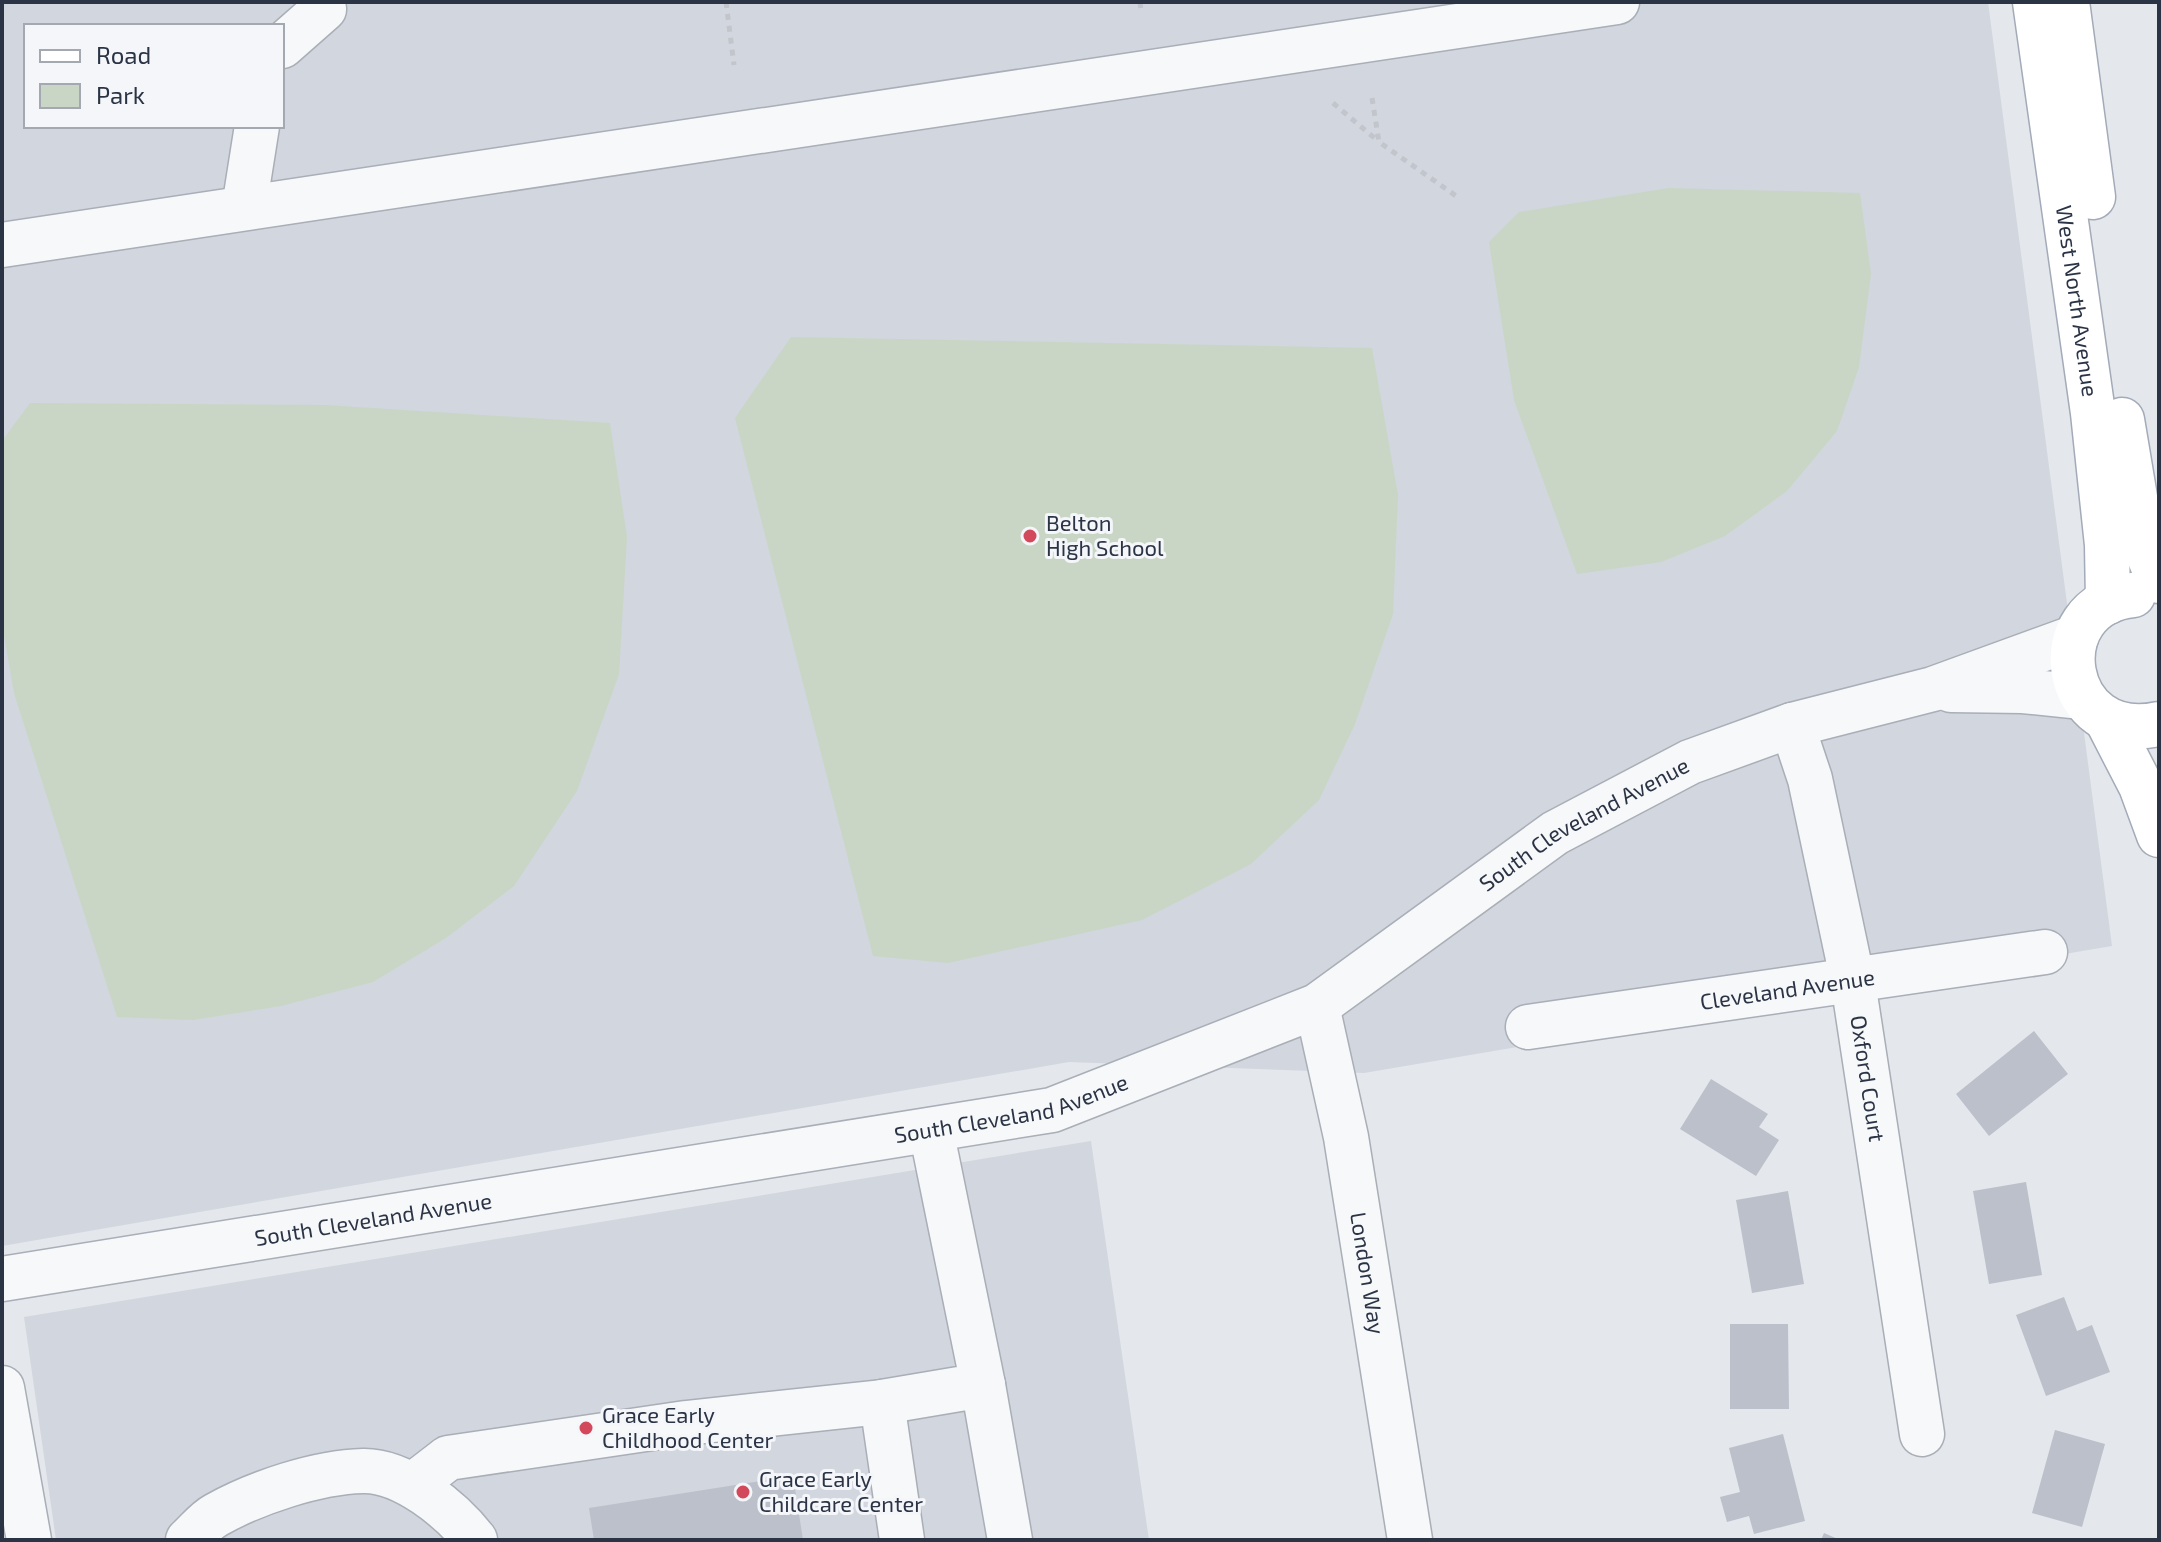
<svg xmlns="http://www.w3.org/2000/svg" width="2161" height="1542" viewBox="0 0 2161 1542" font-family="'Exo 2',sans-serif">
  <style>
    .built { fill: #d2d6de; fill-rule: evenodd }
    .green { fill: #c9d6c5 }
    .building { fill: #bbc0ca }
    .lines { fill: none; stroke-linecap: round; stroke-linejoin: round }
    .minor-casing { stroke: #a9aeb7; stroke-width: 47 }
    .major-casing { stroke: #a3abb8; stroke-width: 47 }
    .path { stroke: #c2c5cb; stroke-width: 5; stroke-dasharray: 6 6; stroke-linecap: butt }
    .minor { stroke: #f7f8fa; stroke-width: 44 }
    .major { stroke: #fff; stroke-width: 44 }
    .poi-dot { fill: #d1495b; stroke: #f4f6f9; stroke-width: 3 }
    .labels { text-anchor: middle; stroke-width: 6; stroke-linejoin: round; paint-order: stroke }
    .street-label { font-size: 22px; fill: #2b3445; stroke: #f4f6f9 }
    .poi-label { font-size: 22px; fill: #2b3445; stroke: #f4f6f9; text-anchor: start }
  </style>
  <rect width="100%" height="100%" fill="#e4e7ec"/>
  <path class="built" d="M2,2H1988L2112,946L1364,1073L1069,1062L2,1246ZM26,26H282V126H26Z
    M1091,1141L1149,1540H56L24,1317Z"/>
  <path class="green" d="M1669,188L1860,193L1871,274L1859,367L1837,431L1787,491L1725,536L1661,562L1577,574L1514,400L1489,242L1519,212Z
    M791,337L1372,348L1398,495L1393,614L1355,724L1319,800L1251,864L1142,920L948,963L873,956L735,418Z
    M30,403L325,405L610,423L627,537L619,674L577,791L514,886L446,938L373,982L281,1006L193,1020L117,1017L14,693L2,624V441Z"/>
  <path class="building" d="M2034,1031L2068,1074L1989,1136L1956,1094Z
    M1711,1079L1768,1114L1759,1127L1779,1140L1756,1176L1680,1129Z
    M2026,1182L2042,1275L1989,1284L1973,1191Z
    M1788,1191L1804,1284L1752,1293L1736,1200Z
    M2064,1297L2077,1331L2092,1325L2110,1372L2046,1396L2016,1315Z
    M1730,1324H1788L1789,1409H1730Z
    M2055,1430L2105,1444L2082,1527L2032,1513Z
    M1783,1434L1805,1521L1754,1534L1749,1516L1727,1522L1720,1497L1740,1492L1729,1448Z
    M793,1476L803,1540H594L589,1508Z
    M1824,1533L1840,1540H1821Z"/>
  <g class="lines">
    <defs>
      <g id="minor">
        <path d="M282,46L324,9L323,2"/>
        <path d="M244,208L257,126"/>
        <path d="M2,245L1617,2"/>
        <path d="M1951,690L2023,691L2082,697"/>
        <path id="s1" d="M1792,725L1810,779L1853,982L1922,1434"/>
        <path id="s2" d="M1317,1006L1346,1137L1410,1540"/>
        <path id="s3" d="M1528,1027L2045,952"/>
        <path id="s4" d="M2,1279L1052,1110L1317,1006L1555,833L1690,762L1792,725L1933,689L2076,637"/>
        <path d="M983,1385L1010,1540"/>
        <path d="M2,1388L29,1540"/>
        <path d="M882,1402L902,1540"/>
        <path d="M413,1485L448,1458L686,1423L882,1402L983,1385L931,1130"/>
        <path d="M188,1540C197,1532 205,1521 216,1515C255,1493 317,1472 363,1471C403,1470 452,1510 475,1540"/>
      </g>
      <g id="major">
        <path id="s5" d="M2035,2L2093,413L2107,545L2108,602"/>
        <path d="M2067,2L2093,197"/>
        <path d="M2122,420L2142,539L2159,581"/>
        <path d="M2133,595C2040,604 2059,746 2159,724"/>
        <path d="M2107,720L2141,786L2159,835"/>
      </g>
    </defs>
    <use href="#minor" class="minor-casing"/>
    <use href="#major" class="major-casing"/>
    <path class="path" d="M726,2L734,65
      M1140,2L1141,11
      M1372,98L1379,142L1459,198
      M1333,103L1378,141"/>
    <use href="#minor" class="minor"/>
    <use href="#major" class="major"/>
  </g>
  <g class="poi-dot">
    <circle cx="1030" cy="536" r="8"/>
    <circle cx="586" cy="1428" r="8"/>
    <circle cx="743" cy="1492" r="8"/>
  </g>
  <g class="labels">
    <g class="street-label">
      <text dy="8" stroke="none"><textPath href="#s5" startOffset="302">West North Avenue</textPath></text>
      <text dy="8" stroke="none"><textPath href="#s4" startOffset="1672">South Cleveland Avenue</textPath></text>
      <text dy="8" stroke="none"><textPath href="#s3" startOffset="262">Cleveland Avenue</textPath></text>
      <text dy="8" stroke="none"><textPath href="#s1" startOffset="362">Oxford Court</textPath></text>
      <text dy="8" stroke="none"><textPath href="#s4" startOffset="1024">South Cleveland Avenue</textPath></text>
      <text dy="8" stroke="none"><textPath href="#s4" startOffset="376">South Cleveland Avenue</textPath></text>
      <text dy="8" stroke="none"><textPath href="#s2" startOffset="272">London Way</textPath></text>
    </g>
    <g class="poi-label">
      <text x="1046" y="531">Belton<tspan x="1046" dy="25">High School</tspan></text>
      <text x="602" y="1423">Grace Early<tspan x="602" dy="25">Childhood Center</tspan></text>
      <text x="759" y="1487">Grace Early<tspan x="759" dy="25">Childcare Center</tspan></text>
    </g>
  </g>
  <rect width="2161" height="1542" fill="none" stroke="#2b3445" stroke-width="8"/>
  <rect x="24" y="24" width="260" height="104" fill="#f4f6f9" stroke="#a4a8b1" stroke-width="2"/>
  <rect x="40" y="50" width="40" height="12" fill="#ffffff" stroke="#a4a8b1" stroke-width="2"/>
  <text x="96" y="64" font-size="24" fill="#2b3445">Road</text>
  <rect x="40" y="84" width="40" height="24" fill="#c9d6c5" stroke="#a4a8b1" stroke-width="2"/>
  <text x="96" y="104" font-size="24" fill="#2b3445">Park</text>
</svg>
